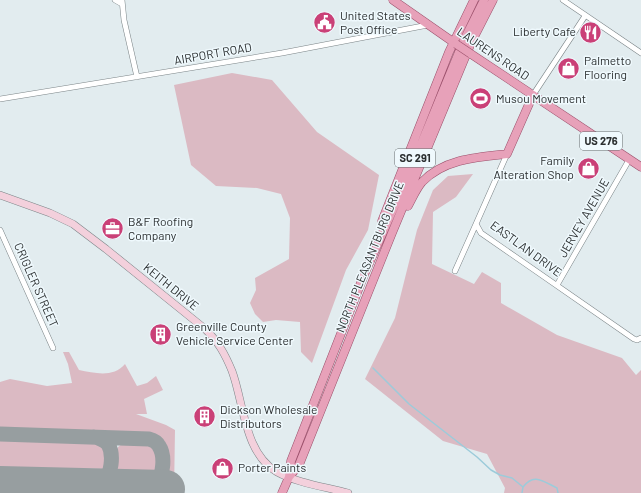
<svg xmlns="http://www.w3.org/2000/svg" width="641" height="493" viewBox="0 0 641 493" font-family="Barlow,sans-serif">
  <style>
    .green { fill: #dbbac3 }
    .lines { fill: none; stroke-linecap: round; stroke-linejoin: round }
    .stream { stroke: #9ccbda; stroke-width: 1.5 }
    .taxiway { stroke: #979ea0; stroke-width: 15 }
    .runway { stroke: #979ea0; stroke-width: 38 }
    .street-casing { stroke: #7b8487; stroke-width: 6 }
    .secondary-casing { stroke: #7b8487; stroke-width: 8 }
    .primary-casing { stroke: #9b506b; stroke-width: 9 }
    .street { stroke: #fff; stroke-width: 5 }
    .secondary { stroke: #f3d0dc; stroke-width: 7 }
    .primary { stroke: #e7a1b9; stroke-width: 8 }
    .primary-bridge-casing { stroke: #9b506b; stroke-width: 9; stroke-linecap: butt }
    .primary-bridge { stroke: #e7a1b9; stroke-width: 8 }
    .labels { text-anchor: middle; stroke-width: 3; stroke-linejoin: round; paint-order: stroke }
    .shield { fill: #eff9fd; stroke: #666c6e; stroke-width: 1 }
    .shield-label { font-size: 11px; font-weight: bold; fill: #2b2f30 }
    .poi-label { font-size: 12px; fill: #2b2f30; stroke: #eff9fd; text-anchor: start }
    .street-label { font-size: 12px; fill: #2b2f30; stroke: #eff9fd }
  </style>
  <rect width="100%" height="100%" fill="#e2ecef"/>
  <path class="green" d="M232,73L272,80L317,132L379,175L368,230L346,270L312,363L301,352L300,322L276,320L263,322L255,314L250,303L256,290L255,278L289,259L290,218L281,194L257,188L216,186L191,165L174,85Z
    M473,174L456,197L433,212L432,264L474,284L482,272L501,283V303L557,335L622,358L636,375L641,370V493H504L505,488L487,454L443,441L365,379L395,318L417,230L433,190L448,176Z
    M63,352H69L79,370C95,373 113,378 125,364L137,386L147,383L156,376L163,390L144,399L147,414H136L166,425L175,430L174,493H167C168,479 171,455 164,443C161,438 156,436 151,434L0,430V382L10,379L47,386L72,383L68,364Z
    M0,440L99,443C107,450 107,459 105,469L0,467Z
    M133,443C154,445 160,448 156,471L117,470L115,456L118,447L122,444Z"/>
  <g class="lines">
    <path class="stream" d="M373,368L409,404L477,457L491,470L500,475L512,478L523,487C534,472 544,482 557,488L558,493
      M522,493L523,487"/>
    <path class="taxiway" d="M0,434L149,439C153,440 157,442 159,446C165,455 164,475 156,483C153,487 149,488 144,488
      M90,487C95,486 99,486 102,483C112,476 114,454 108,444C104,440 99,438 94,437"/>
    <path class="runway" d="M0,485L166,489"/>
    <defs>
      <path id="street" d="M115,0L122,4
        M122,0L124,20L137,77
        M563,0L641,53
        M533,95L585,16
        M0,99L282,53L428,25
        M507,154L476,224L481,233L634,339L637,340L641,338
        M0,230L53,348
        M455,271L476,224
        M557,285L629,160"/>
      <path id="secondary" d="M0,195L50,213L73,224L106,249L204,328C218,341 225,354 232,371C244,403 244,453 277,472C297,483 326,487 348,493"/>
      <path id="primary" d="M393,0L456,44
        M471,54L641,167
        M408,206C412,199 416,189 422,182C444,159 477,157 507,154L533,95
        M382,221L449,52L474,0
        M289,477L299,465L392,233L471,43L493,0
        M282,493L289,477L291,461L364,275L410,171L464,40L484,0"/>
    </defs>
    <use href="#street" class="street-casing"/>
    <use href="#secondary" class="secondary-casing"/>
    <use href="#primary" class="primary-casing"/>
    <use href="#street" class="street"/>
    <use href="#secondary" class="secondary"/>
    <use href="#primary" class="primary"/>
    <defs>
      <path id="primary-bridge" d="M456,44L471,54"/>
    </defs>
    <use href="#primary-bridge" class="primary-bridge-casing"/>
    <use href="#primary-bridge" class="primary-bridge"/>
  </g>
  <defs>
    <symbol id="civic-disc" viewBox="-11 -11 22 22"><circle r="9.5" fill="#ca4077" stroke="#eff9fd"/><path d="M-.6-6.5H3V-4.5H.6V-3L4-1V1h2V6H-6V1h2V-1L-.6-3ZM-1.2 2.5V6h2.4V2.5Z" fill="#fff"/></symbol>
    <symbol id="restaurant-disc" viewBox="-11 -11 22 22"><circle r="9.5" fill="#ca4077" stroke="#eff9fd"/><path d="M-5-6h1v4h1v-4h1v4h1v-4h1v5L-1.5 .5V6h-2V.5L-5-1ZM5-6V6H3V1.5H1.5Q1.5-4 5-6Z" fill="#fff"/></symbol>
    <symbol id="shop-disc" viewBox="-11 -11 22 22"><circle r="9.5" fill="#ca4077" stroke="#eff9fd"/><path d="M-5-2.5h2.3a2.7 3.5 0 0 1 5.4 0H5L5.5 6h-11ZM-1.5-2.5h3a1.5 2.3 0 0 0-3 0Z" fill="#fff"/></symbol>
    <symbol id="stadium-disc" viewBox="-11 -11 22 22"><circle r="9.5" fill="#ca4077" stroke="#eff9fd"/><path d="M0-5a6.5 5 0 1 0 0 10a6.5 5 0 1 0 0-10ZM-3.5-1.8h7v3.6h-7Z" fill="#fff"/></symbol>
    <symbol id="office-disc" viewBox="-11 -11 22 22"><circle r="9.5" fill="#ca4077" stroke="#eff9fd"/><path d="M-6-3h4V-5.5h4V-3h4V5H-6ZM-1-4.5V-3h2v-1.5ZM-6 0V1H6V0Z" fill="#fff"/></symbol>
    <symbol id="building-disc" viewBox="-11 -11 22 22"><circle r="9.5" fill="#ca4077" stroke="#eff9fd"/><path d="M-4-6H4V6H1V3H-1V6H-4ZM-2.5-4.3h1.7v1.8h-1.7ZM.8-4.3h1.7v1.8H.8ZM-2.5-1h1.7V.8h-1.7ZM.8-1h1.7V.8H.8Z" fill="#fff"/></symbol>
  </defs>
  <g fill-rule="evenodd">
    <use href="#civic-disc" x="312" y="10" width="25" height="25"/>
    <use href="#restaurant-disc" x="578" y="20" width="25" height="25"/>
    <use href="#shop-disc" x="556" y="56" width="25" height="25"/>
    <use href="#stadium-disc" x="468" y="86" width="25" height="25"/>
    <use href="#shop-disc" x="576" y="156" width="25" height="25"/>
    <use href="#office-disc" x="100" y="216" width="25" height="25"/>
    <use href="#building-disc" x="148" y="322" width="25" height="25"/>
    <use href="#building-disc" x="192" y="404" width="25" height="25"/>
    <use href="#shop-disc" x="210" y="456" width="25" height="25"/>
  </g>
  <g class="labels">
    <g class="shield">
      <rect x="580" y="132" width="42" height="18" rx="3"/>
      <rect x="395" y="149" width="40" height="18" rx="3"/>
    </g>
    <g class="shield-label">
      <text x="601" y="145">US 276</text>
      <text x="415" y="162">SC 291</text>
    </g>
    <g class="poi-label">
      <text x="340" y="20">United States<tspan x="340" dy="14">Post Office</tspan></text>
      <text x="576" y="36" text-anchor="end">Liberty Cafe</text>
      <text x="584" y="65">Palmetto<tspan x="584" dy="14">Flooring</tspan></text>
      <text x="496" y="103">Musou Movement</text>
      <text x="574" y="165" text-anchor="end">Family<tspan x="574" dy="14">Alteration Shop</tspan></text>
      <text x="128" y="226">B&amp;F Roofing<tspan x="128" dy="14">Company</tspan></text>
      <text x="176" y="331">Greenville County<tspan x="176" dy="14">Vehicle Service Center</tspan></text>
      <text x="220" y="414">Dickson Wholesale<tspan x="220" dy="14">Distributors</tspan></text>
      <text x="238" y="472">Porter Paints</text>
    </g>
    <g class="street-label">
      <text transform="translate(213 54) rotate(-10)" y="4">AIRPORT ROAD</text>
      <text transform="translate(493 54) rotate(34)" y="4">LAURENS ROAD</text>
      <text transform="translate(584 218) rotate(-60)" y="4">JERVEY AVENUE</text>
      <text transform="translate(526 249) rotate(36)" y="4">EASTLAN DRIVE</text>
      <text transform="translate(370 257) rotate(-68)" y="4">NORTH PLEASANTBURG DRIVE</text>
      <text transform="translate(36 285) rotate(66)" y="4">CRIGLER STREET</text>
      <text transform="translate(171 287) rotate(39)" y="4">KEITH DRIVE</text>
    </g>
  </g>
</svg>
